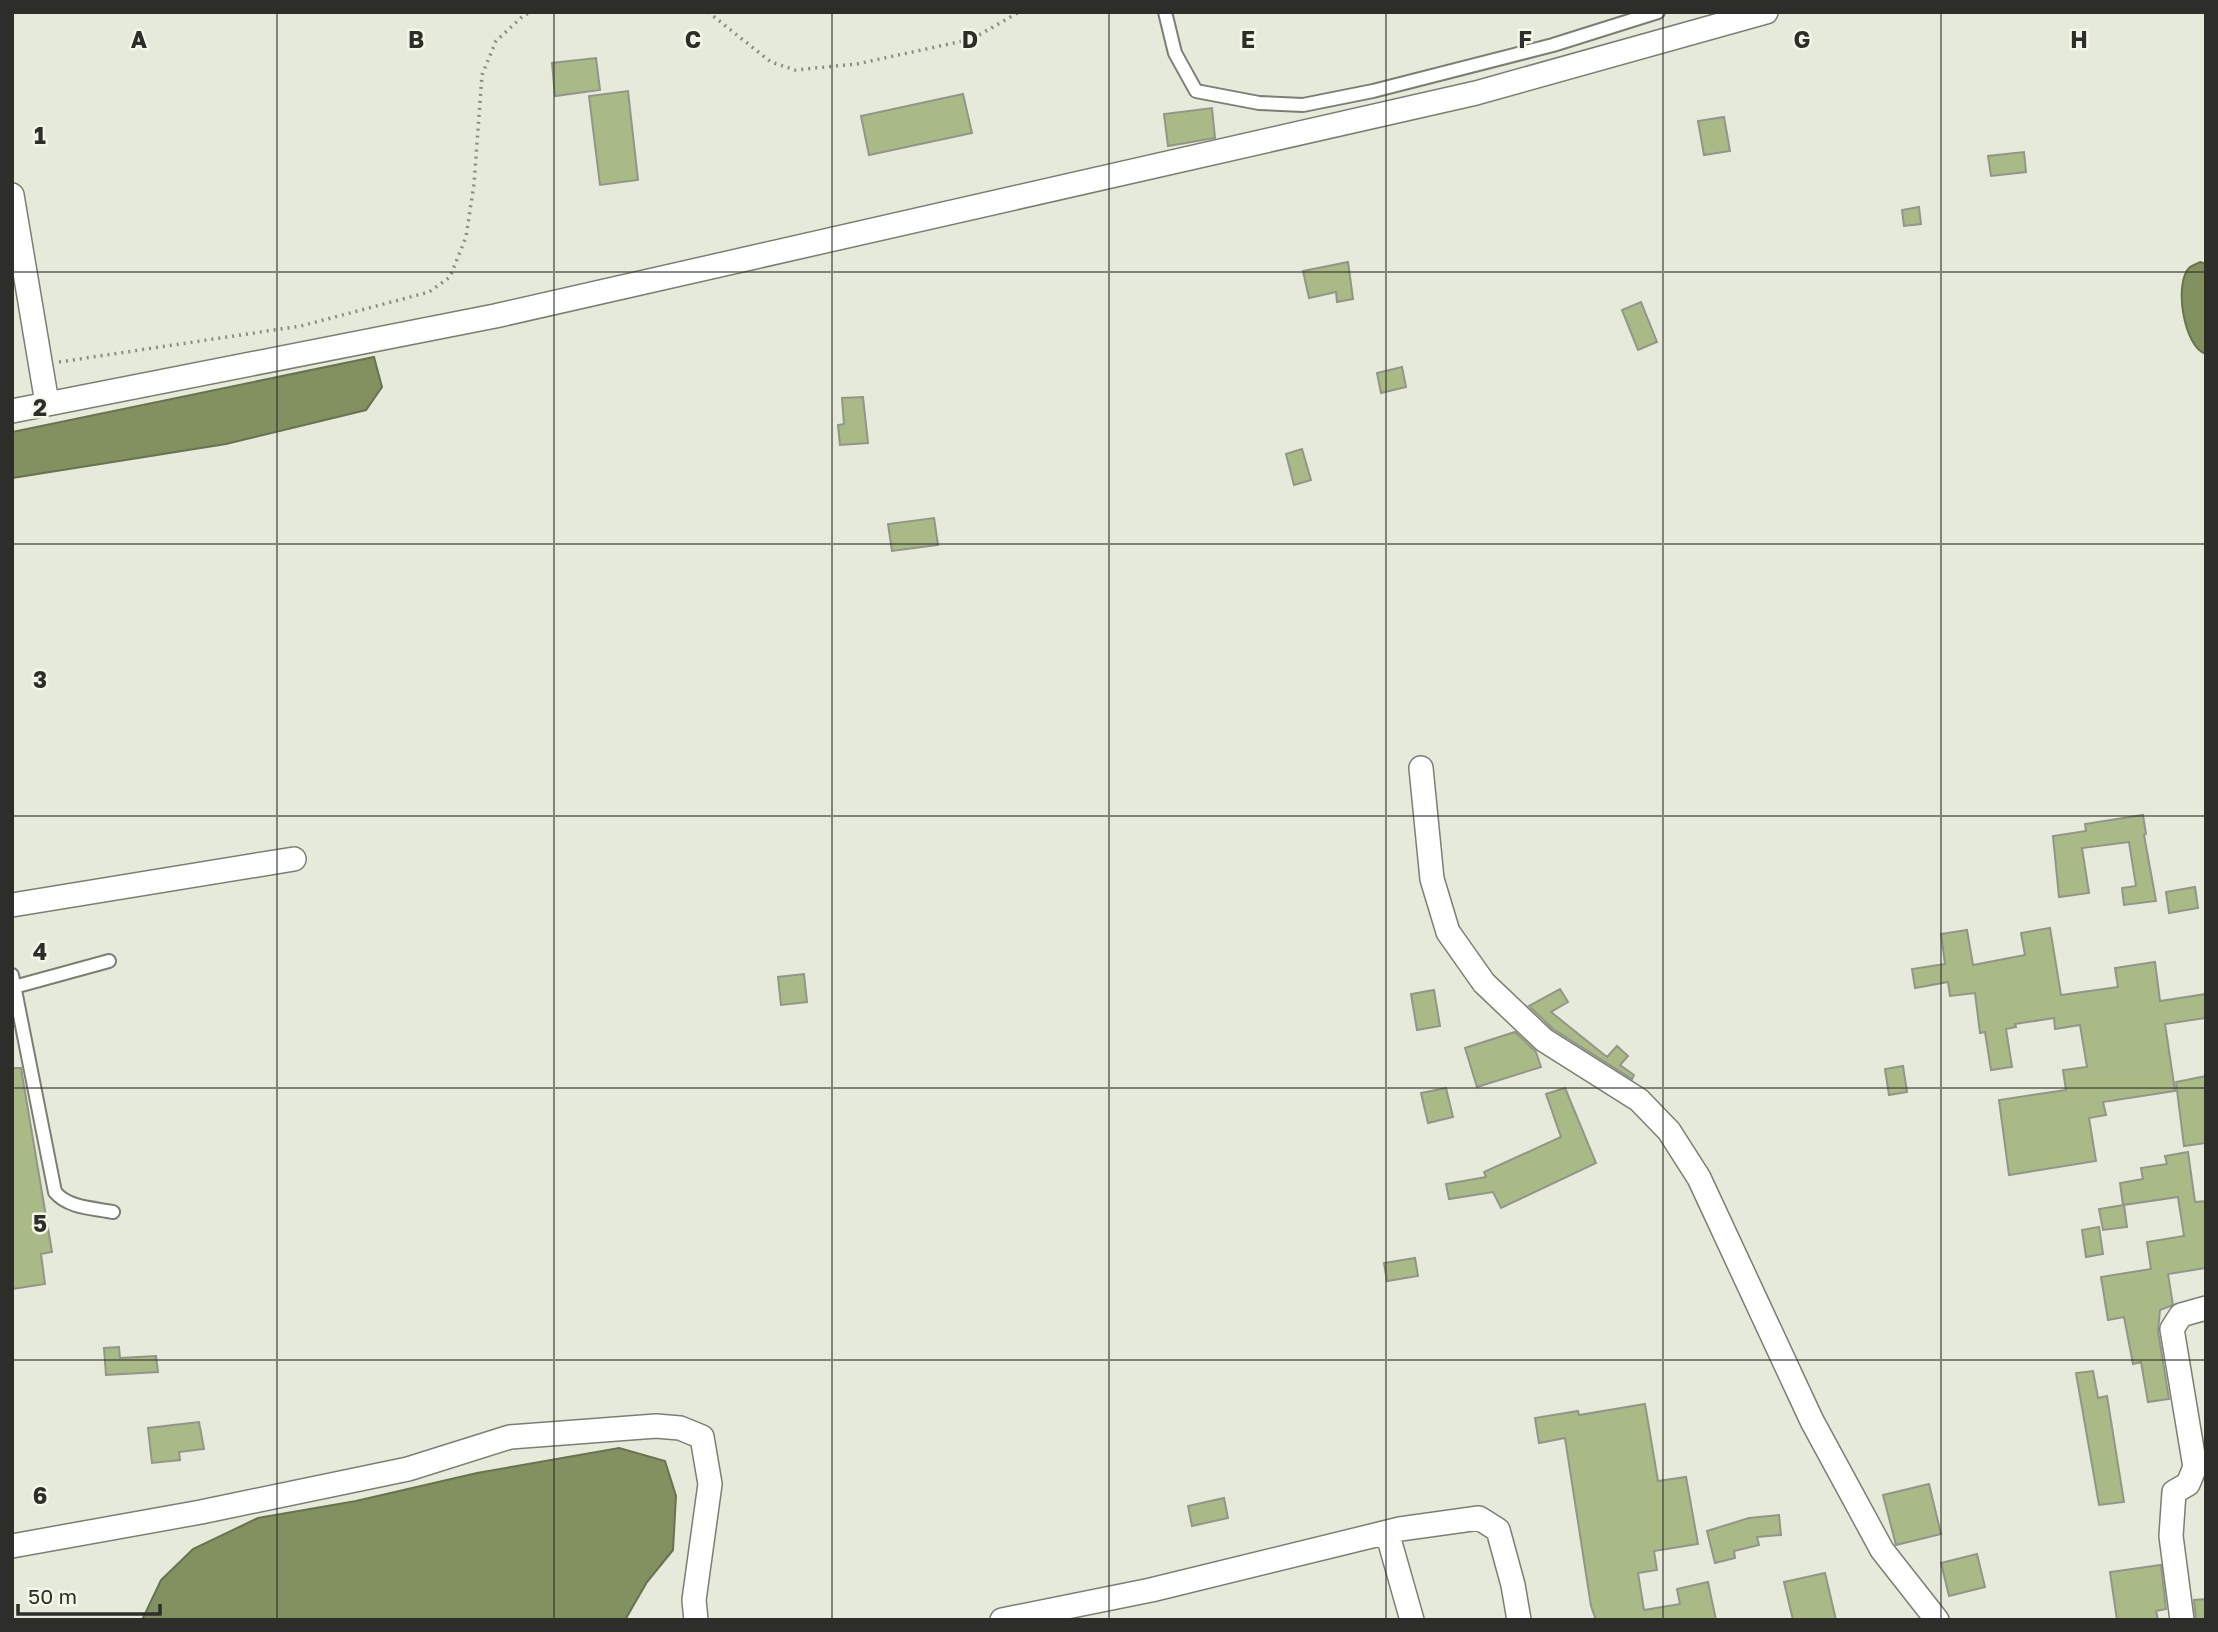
<svg xmlns="http://www.w3.org/2000/svg" width="2218" height="1632" viewBox="0 0 2218 1632" font-family="'Golos Text',sans-serif">
  <style>
    .water { fill: #82915f; stroke: #68734f; stroke-width: 2 }
    .building { fill: #aaba86; stroke: #919688; stroke-width: 2 }
    .lines { fill: none; stroke-linecap: round; stroke-linejoin: round }
    .lane-casing { stroke: #7a7f71; stroke-width: 16 }
    .street-casing { stroke: #7a7f71; stroke-width: 26 }
    .path { stroke: #8a8d83; stroke-width: 3.5; stroke-dasharray: 2 5; stroke-linecap: butt }
    .lane { stroke: #fff; stroke-width: 12 }
    .street { stroke: #fff; stroke-width: 23 }
    .grid { fill: none; stroke: #2d2e29; stroke-width: 2; stroke-opacity: 0.55 }
    .grid-label { font-size: 23px; text-anchor: middle; font-weight: bold; fill: #2d2e29; stroke: #f2f7e8; stroke-width: 5; stroke-linejoin: round; paint-order: stroke }
  </style>
  <rect width="100%" height="100%" fill="#e5eadb"/>
  <path class="water" d="M2200,262L2206,264V354C2184,348 2173,282 2190,267C2193,265 2197,264 2200,262Z
    M374,357L382,387L366,410L226,444L12,478V432Z
    M619,1448L665,1461L676,1496L673,1550L647,1582L625,1620H142L161,1580L193,1549L258,1518L356,1501L477,1473Z"/>
  <path class="building" d="M596,58L600,90L555,96L552,63Z
    M628,91L638,180L600,185L589,96Z
    M963,94L972,133L869,155L861,116Z
    M1212,108L1215,138L1168,146L1164,114Z
    M1724,117L1730,151L1704,155L1698,121Z
    M2024,152L2026,172L1991,176L1988,156Z
    M1919,207L1921,224L1904,226L1902,210Z
    M1348,262L1353,299L1337,302L1336,292L1309,298L1303,271Z
    M1641,302L1657,342L1638,350L1622,310Z
    M1402,367L1406,387L1381,393L1377,373Z
    M863,397L868,443L840,445L838,425L844,424L842,398Z
    M1302,449L1311,480L1294,485L1286,454Z
    M934,518L938,545L892,551L888,524Z
    M2143,815L2146,834L2144,835L2156,901L2124,905L2122,888L2136,886L2129,842L2082,848L2089,893L2059,897L2053,836L2086,831L2085,824Z
    M2195,887L2198,908L2169,913L2166,892Z
    M2050,928L2061,995L2118,987L2115,968L2155,962L2160,1001L2206,994V1018L2165,1024L2175,1091L2103,1102L2106,1115L2089,1118L2096,1161L2009,1175L1999,1100L2066,1090L2063,1070L2087,1067L2080,1025L2055,1029L2054,1018L2015,1024L2016,1027L2006,1029L2012,1067L1991,1070L1985,1032L1980,1033L1975,993L1950,996L1948,982L1915,988L1912,969L1945,964L1941,934L1967,930L1973,965L2025,955L2021,933Z
    M804,974L807,1002L781,1005L778,977Z
    M1560,989L1568,1002L1551,1012L1607,1057L1617,1046L1628,1056L1620,1065L1634,1075L1632,1079L1553,1029L1529,1006Z
    M1434,990L1440,1026L1417,1030L1411,994Z
    M1515,1032L1536,1052L1541,1067L1477,1087L1465,1048Z
    M1903,1066L1907,1092L1889,1095L1885,1069Z
    M12,1068H21L52,1252L41,1254L45,1284L12,1289Z
    M2206,1076V1143L2184,1146L2176,1082Z
    M1446,1088L1453,1117L1428,1123L1421,1093Z
    M1565,1088L1596,1163L1501,1208L1493,1192L1449,1199L1446,1184L1486,1177L1484,1172L1561,1137L1546,1094Z
    M2188,1152L2195,1202L2206,1201V1268L2168,1274L2173,1305L2160,1310L2158,1331L2169,1399L2148,1402L2141,1362L2133,1364L2124,1317L2108,1320L2101,1277L2151,1269L2147,1242L2184,1236L2178,1197L2123,1205L2120,1183L2143,1179L2141,1168L2167,1164L2165,1156Z
    M2124,1205L2127,1227L2103,1230L2099,1209Z
    M2099,1227L2103,1254L2086,1257L2082,1230Z
    M1415,1258L1418,1276L1387,1281L1384,1263Z
    M119,1347L120,1358L156,1356L158,1372L106,1375L104,1348Z
    M2093,1371L2098,1398L2107,1396L2124,1502L2099,1505L2076,1373Z
    M1645,1404L1658,1481L1686,1477L1698,1544L1654,1551L1657,1570L1638,1573L1644,1610L1680,1604L1677,1589L1708,1582L1716,1620H1596L1591,1606L1565,1438L1539,1443L1535,1418L1578,1411L1579,1415Z
    M199,1422L204,1449L179,1452L180,1460L152,1463L148,1428Z
    M1929,1484L1941,1534L1896,1545L1883,1495Z
    M1224,1498L1228,1518L1192,1526L1188,1506Z
    M1779,1515L1781,1535L1757,1537L1759,1545L1734,1551L1735,1558L1715,1563L1707,1531L1749,1518Z
    M1977,1554L1985,1587L1949,1596L1941,1563Z
    M2161,1565L2166,1609L2156,1611L2158,1620H2117L2110,1572Z
    M1825,1573L1836,1620H1793L1784,1582Z
    M2206,1599V1620H2196L2194,1600Z"/>
  <g class="lines">
    <defs>
      <path id="lane" d="M1165,12L1175,53L1196,91L1259,103L1303,105L1373,91L1553,45L1658,12
        M12,975L55,1192C68,1208 93,1208 113,1212
        M14,987L109,961"/>
      <path id="street" d="M12,195L47,403
        M12,411L495,316L1476,93L1766,12
        M1421,768L1432,879L1448,932L1484,983L1544,1040L1639,1100L1669,1131L1699,1178L1812,1421L1882,1550L1937,1620
        M12,905L294,859
        M1387,1532L1412,1620
        M12,1546L201,1512L408,1469L510,1437L656,1426L680,1428L702,1437L710,1484L694,1600L696,1620
        M1002,1620L1151,1590L1400,1529L1479,1518L1498,1530L1513,1585L1519,1620
        M2182,1620L2171,1536L2174,1492L2188,1484L2195,1467L2172,1329L2181,1315L2206,1308"/>
    </defs>
    <use href="#lane" class="lane-casing"/>
    <use href="#street" class="street-casing"/>
    <path class="path" d="M708,12L771,62L795,70L857,64L972,39L1019,12
      M59,362L301,326L429,292L450,277L466,237L474,184L482,75L496,41L524,15L533,12"/>
    <use href="#lane" class="lane"/>
    <use href="#street" class="street"/>
  </g>
  <path class="grid" d="M277,12V1620M554,12V1620M832,12V1620M1109,12V1620M1386,12V1620M1663,12V1620M1941,12V1620M12,272H2206M12,544H2206M12,816H2206M12,1088H2206M12,1360H2206"/>
  <g class="grid-label">
    <text x="139" y="48">A</text>
    <text x="416" y="48">B</text>
    <text x="693" y="48">C</text>
    <text x="970" y="48">D</text>
    <text x="1248" y="48">E</text>
    <text x="1525" y="48">F</text>
    <text x="1802" y="48">G</text>
    <text x="2079" y="48">H</text>
    <text x="40" y="144">1</text>
    <text x="40" y="416">2</text>
    <text x="40" y="688">3</text>
    <text x="40" y="960">4</text>
    <text x="40" y="1232">5</text>
    <text x="40" y="1504">6</text>
  </g>
  <rect width="2218" height="1632" fill="none" stroke="#2d2e29" stroke-width="28"/>
  <path d="M18 1604v10h142v-10" fill="none" stroke="#2d2e29" stroke-width="3.5"/>
  <text x="28" y="1604" font-size="21" fill="#2d2e29" stroke="#f2f7e8" stroke-width="5" paint-order="stroke">50 m</text>
</svg>
